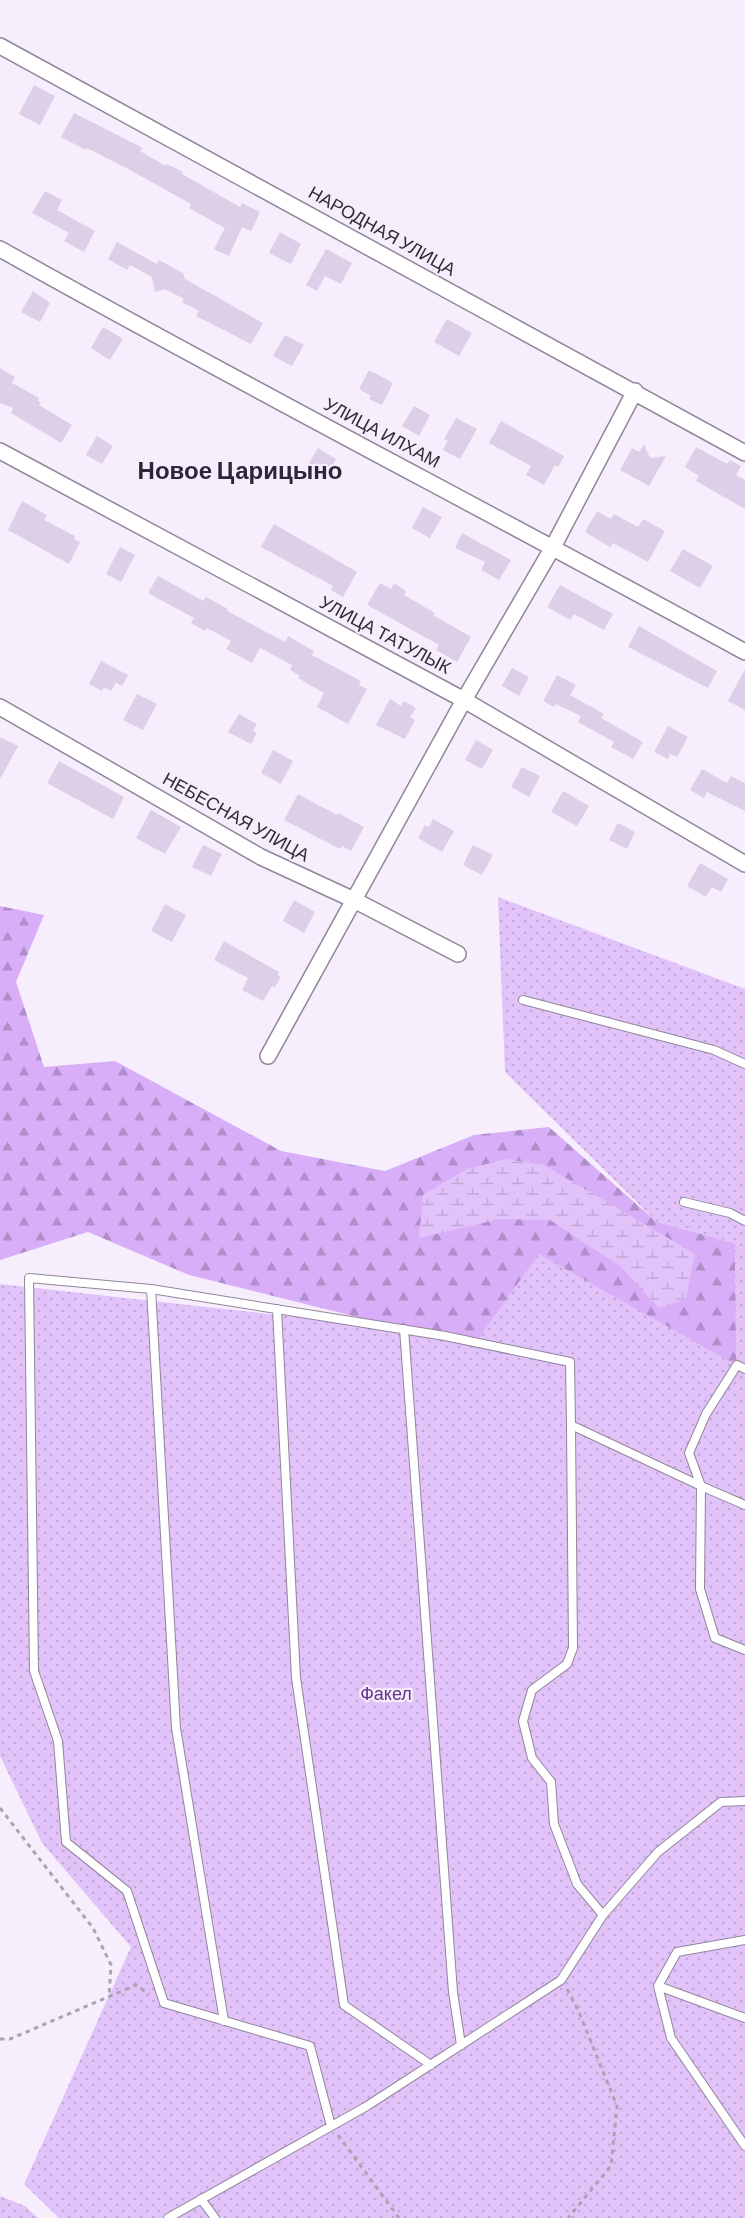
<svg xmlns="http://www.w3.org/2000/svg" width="745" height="2218" viewBox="0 0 745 2218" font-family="Barlow,sans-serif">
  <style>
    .forest { fill: url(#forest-firs) }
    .wetland { fill: url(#wetland-marsh) }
    .park { fill: url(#park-dots) }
    .building { fill: #dccfe7 }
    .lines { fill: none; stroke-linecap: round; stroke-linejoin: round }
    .lane-casing { stroke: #91859b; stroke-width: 10 }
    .street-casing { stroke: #91859b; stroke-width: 18 }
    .path { stroke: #aaa4b0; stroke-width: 3; stroke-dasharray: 4.5 4.5; stroke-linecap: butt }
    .lane { stroke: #fff; stroke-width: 8 }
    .street { stroke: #fff; stroke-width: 15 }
    .labels { text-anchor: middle; stroke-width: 4.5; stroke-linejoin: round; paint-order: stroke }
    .street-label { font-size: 18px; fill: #302c35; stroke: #f6eefc }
    .park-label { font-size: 18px; fill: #68348a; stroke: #f6eefc }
    .district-label { font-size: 24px; font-weight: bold; fill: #2e2536; stroke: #f6eefc }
  </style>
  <defs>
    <pattern id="forest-firs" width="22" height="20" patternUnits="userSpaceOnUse" patternTransform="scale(1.5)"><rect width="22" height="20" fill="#d8aef9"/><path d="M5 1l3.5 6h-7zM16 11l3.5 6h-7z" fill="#b08eca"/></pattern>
    <pattern id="wetland-marsh" width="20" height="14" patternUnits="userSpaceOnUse" patternTransform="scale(1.5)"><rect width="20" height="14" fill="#e1c3fa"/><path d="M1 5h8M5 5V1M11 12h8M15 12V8" fill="none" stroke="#c1a8d7"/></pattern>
    <pattern id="park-dots" width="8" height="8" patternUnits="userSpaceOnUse" patternTransform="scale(1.5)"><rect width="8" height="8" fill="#e1c3fa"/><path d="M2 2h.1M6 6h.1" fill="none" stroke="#c1a8d7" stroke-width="1.8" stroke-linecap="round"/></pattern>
  </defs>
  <rect width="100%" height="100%" fill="#f6eefc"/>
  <path class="forest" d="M0,906L44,915L16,982L44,1067L115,1061L281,1151L385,1171L474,1135L549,1127L657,1222L735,1243L737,1365L473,1346L189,1275L88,1232L0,1260Z"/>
  <path class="wetland" d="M506,1159L544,1165L695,1254L686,1299L659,1308L621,1267L550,1220L499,1219L419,1238L423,1195L467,1169Z"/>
  <path class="park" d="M498,897L745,989V2218H59L24,2184L131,1947L42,1843L0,1756V1284L404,1329L473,1346L539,1254L736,1365L735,1243L657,1222L505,1072Z
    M0,2196L25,2206L38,2218H0Z"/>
  <path class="building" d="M34,85L55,96L40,125L19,114Z
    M74,113L143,148L140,151L166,166L167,164L183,172L182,174L240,207L242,203L260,212L251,231L242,227L229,256L214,249L225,228L189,208L191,204L130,170L87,148L86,150L61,137Z
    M45,191L62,200L57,210L95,231L84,252L64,241L69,233L32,213Z
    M280,232L301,244L291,264L269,253Z
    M117,242L157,264L159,260L183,273L185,279L263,323L251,344L196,316L199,311L182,302L184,299L165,289L155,292L152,277L130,265L127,270L108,259Z
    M326,249L352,263L341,284L325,276L317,291L306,285Z
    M33,291L50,303L40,322L21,312Z
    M447,319L472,333L459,356L434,342Z
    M103,327L123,339L110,360L91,348Z
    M285,335L304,345L292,366L273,356Z
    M0,368L15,377L12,383L39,398L38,401L41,403L39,405L72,425L61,443L11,413L13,408L0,403Z
    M369,370L393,383L382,405L369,399L371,396L359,389Z
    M414,406L430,415L419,436L402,426Z
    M456,418L477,429L460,459L443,450L448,441L444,439Z
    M501,421L564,456L558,467L555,465L544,485L526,475L531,466L489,443Z
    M97,436L113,446L102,464L86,455Z
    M644,444L650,458L666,456L649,486L620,470L632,448L639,452Z
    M696,447L727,464L730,460L741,466L736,475L745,480V509L696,481L699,476L685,467Z
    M318,448L336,459L324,481L305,470Z
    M22,501L47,515L44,520L75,536L74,539L80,542L69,564L8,530Z
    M423,507L442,517L430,538L412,528Z
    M597,511L611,519L614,514L638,527L643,519L665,531L648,562L613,543L610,547L585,532Z
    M274,524L357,572L343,597L331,590L333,586L261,547Z
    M462,533L511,560L499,580L481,570L485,562L455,548Z
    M120,547L135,555L121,582L106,574Z
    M683,549L713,566L700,588L670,571Z
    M158,576L203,601L206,597L228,609L227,611L285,642L288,636L314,651L312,655L361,681L359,685L367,689L348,724L317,707L324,693L298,678L300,676L290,670L292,665L260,648L252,663L226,649L231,641L207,628L205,631L191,623L194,618L148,593Z
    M380,583L391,589L394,583L406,591L404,595L435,613L433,615L471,637L457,662L436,650L439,645L367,605Z
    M560,585L613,614L604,630L574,614L570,620L547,607Z
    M639,626L717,671L708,688L628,647Z
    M101,661L128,675L122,686L116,683L111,691L104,687L102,691L89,684Z
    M512,668L529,677L519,696L502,686Z
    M745,669V710L728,701Z
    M557,675L576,685L570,695L604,714L601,718L643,742L633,759L611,747L614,742L578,722L581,716L556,704L554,707L543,701Z
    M137,694L157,704L143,730L123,720Z
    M390,699L401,706L404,701L416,708L410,717L415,720L405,739L376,725Z
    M239,714L257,724L253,731L257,733L251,744L228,732Z
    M668,726L688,737L677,757L670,754L668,759L654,752Z
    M0,737L18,746L0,779Z
    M476,740L493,750L482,769L465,760Z
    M273,750L293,761L281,784L261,773Z
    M59,761L124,797L113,819L47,783Z
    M522,767L540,776L529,797L511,787Z
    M702,769L727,783L731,776L745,783V811L707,792L704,798L690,790Z
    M563,791L589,806L577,826L551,812Z
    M298,794L337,815L338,813L364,827L351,851L342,846L340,849L284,820Z
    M151,810L181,827L165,854L136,838Z
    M433,819L454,831L442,852L418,838L425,825L429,827Z
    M618,823L635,832L627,849L609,840Z
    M203,845L222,854L211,876L192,867Z
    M473,845L493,855L482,875L463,865Z
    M700,863L728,879L721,892L712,887L706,897L687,886Z
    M294,900L315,912L304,933L283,921Z
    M165,904L186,915L172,942L151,931Z
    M224,941L279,972L278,975L281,977L275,987L272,986L263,1001L242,990L248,978L214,960Z"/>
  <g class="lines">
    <defs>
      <path id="lane" d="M523,1000L714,1050L745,1064
        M684,1202L730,1213L745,1221
        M151,1289L176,1728L224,2021
        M277,1309L296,1678L344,2005L431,2065
        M404,1329L453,1992L461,2045
        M745,1369L737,1365L706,1414L689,1453L701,1486L745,1505
        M571,1425L573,1648L567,1664L532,1690L523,1721L532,1758L551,1782L554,1824L577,1884L603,1915
        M745,1940L677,1952L658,1986L671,2038L745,2146
        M658,1986L745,2018
        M331,2126L310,2046L164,2003L127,1891L66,1842L58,1741L34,1671L29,1278L151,1289L445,1336L570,1362L571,1425L701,1486L700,1589L715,1638L745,1650
        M201,2199L215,2218
        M168,2218L367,2106L561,1980L603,1915L658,1852L721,1802L745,1801"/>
      <path id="street" d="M0,46L745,453
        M0,249C246,387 497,516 745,652
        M0,451L464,700L745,864
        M0,707L261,857L354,900L458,954
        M268,1056L464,700L553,547L635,391"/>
    </defs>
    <use href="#lane" class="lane-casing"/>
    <use href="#street" class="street-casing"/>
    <path class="path" d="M0,1808L93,1928L111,1965L109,1997
      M567,1989L578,2010L617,2106L611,2166L568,2218
      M0,2039H10L136,1985L149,1994
      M338,2135L399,2218"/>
    <use href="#lane" class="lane"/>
    <use href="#street" class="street"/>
  </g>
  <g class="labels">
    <g class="street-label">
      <text transform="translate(382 231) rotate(29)" y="6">НАРОДНАЯ УЛИЦА</text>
      <text transform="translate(382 433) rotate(28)" y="6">УЛИЦА ИЛХАМ</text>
      <text transform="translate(385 635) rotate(28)" y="6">УЛИЦА ТАТУЛЫК</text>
      <text transform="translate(236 817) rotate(29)" y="6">НЕБЕСНАЯ УЛИЦА</text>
    </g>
    <g class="park-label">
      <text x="386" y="1700">Факел</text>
    </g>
    <g class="district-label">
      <text x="240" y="479">Новое Царицыно</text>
    </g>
  </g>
</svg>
